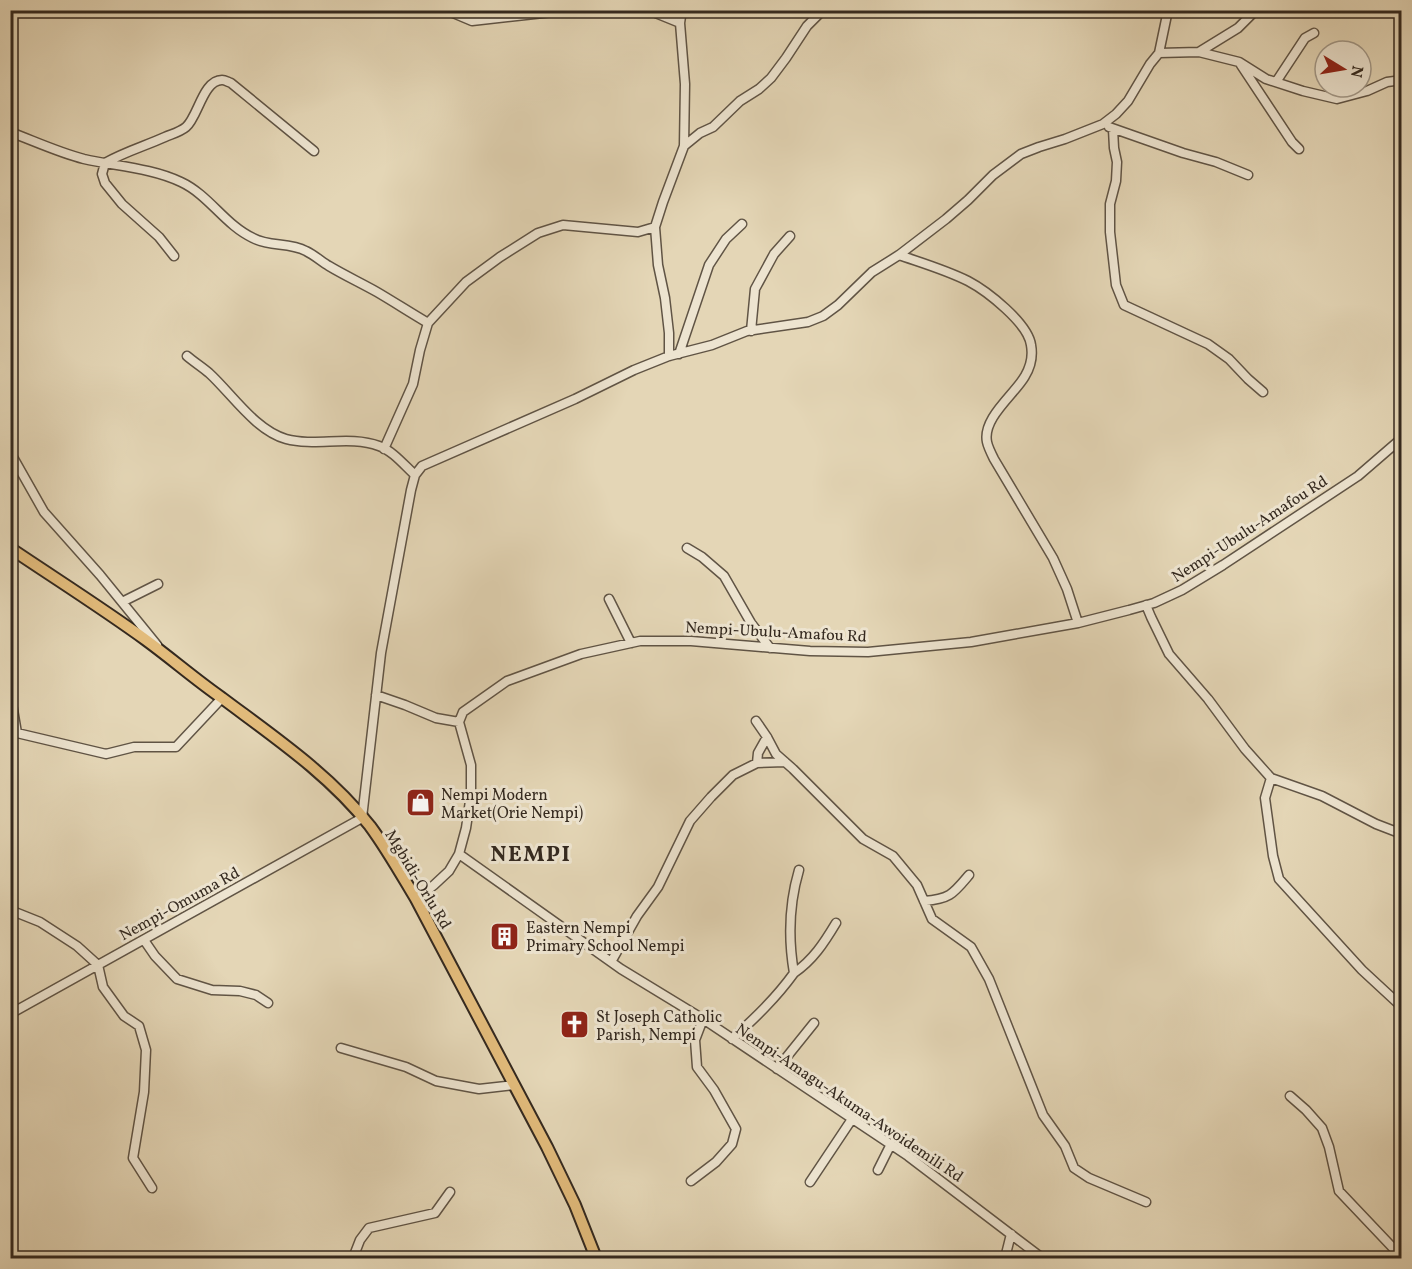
<svg xmlns="http://www.w3.org/2000/svg" width="1412" height="1269" viewBox="0 0 1412 1269" font-family="Vollkorn,serif">
  <style>
    .lines { fill: none; stroke-linecap: round; stroke-linejoin: round }
    .minor-casing { stroke: #605445; stroke-width: 11 }
    .major-casing { stroke: #34291f; stroke-width: 14 }
    .minor { stroke: #ede4d0; stroke-width: 8 }
    .major { stroke: #e2bb7b; stroke-width: 10 }
    .labels { text-anchor: middle; stroke-width: 6; stroke-linejoin: round; paint-order: stroke }
    .street-label { font-size: 16px; fill: #34291f; stroke: #ede4d0 }
    .poi-label { font-size: 16px; fill: #34291f; stroke: #ede4d0; text-anchor: start }
    .district-label { font-size: 22px; font-weight: bold; letter-spacing: 1.5px; fill: #34291f; stroke: #ede4d0 }
  </style>
  <rect width="100%" height="100%" fill="#e4d6b6"/>
  <filter id="stains"><feTurbulence type="fractalNoise" baseFrequency=".00333" numOctaves="4"/><feColorMatrix values="0 0 0 0 .2 0 0 0 0 .09 0 0 0 0 .02 0 0 0 .5 -.17"/></filter>
  <radialGradient id="worn" r=".72"><stop offset=".6" stop-color="#630" stop-opacity="0"/><stop offset="1" stop-color="#630" stop-opacity=".3"/></radialGradient>
  <g class="lines">
    <defs>
      <path id="minor" d="M446,10L472,21L571,10
        M648,10L680,23
        M1199,52L1239,62L1266,79L1303,91L1337,99L1367,91L1387,82L1402,80
        M1159,53L1199,52L1238,28L1256,10
        M1241,65L1292,142L1299,149
        M1276,82L1305,38L1314,33
        M1109,127L1183,153L1216,162L1248,175
        M1113,129L1114,148L1117,162L1116,181L1110,204V232L1116,285L1124,305L1208,344L1229,359L1248,379L1263,392
        M10,132C34,141 60,153 84,159C115,166 152,168 181,182C209,195 225,225 253,238C269,247 289,242 306,251C314,255 321,261 329,266C344,275 361,283 377,292C394,302 411,313 428,323
        M684,146L700,133L713,127L740,101L759,89L771,78L786,58L807,26L823,10
        M899,255C922,263 946,270 968,281C987,291 1028,323 1031,345C1033,356 1031,366 1025,376C1015,394 982,418 987,442C988,447 991,453 994,459L1053,558L1067,589L1078,623
        M174,256L159,237L122,204L105,183L102,174L105,163C124,152 145,146 165,137C172,134 180,132 186,127C198,117 203,80 222,80C225,80 228,82 231,83L314,151
        M751,331L755,289L774,254L790,236
        M679,354L709,265L726,239L742,224
        M187,356C194,362 202,367 209,373C232,394 255,430 286,439C316,447 349,435 379,446C393,451 404,465 415,475
        M669,356V333L665,298L658,265L655,227L663,202L684,146L685,84L680,23L682,10
        M384,449L413,384L420,350L428,323L466,282L500,257L538,233L563,225L638,232L655,227
        M10,452L44,512L100,575L157,645
        M687,548L702,557L724,576L751,623L770,648
        M609,599L631,643
        M122,602L158,584
        M1146,605L1151,617L1169,654L1208,699L1245,749L1271,778L1322,796L1376,824L1402,834
        M10,692L17,733L106,754L134,747H176L222,698
        M376,695L405,705L436,718L459,722
        M756,721L767,737L776,754L793,769L863,839L893,856L917,885L932,919L971,947L989,979L1043,1115L1065,1146L1074,1168L1089,1178L1146,1202
        M757,763L758,753L767,737
        M1271,778L1265,798L1273,856L1279,879L1362,970L1402,1007
        M459,854L621,969L703,1019L908,1156L1042,1258
        M416,899L434,885L449,871L459,854L466,828L471,794V765L459,722L463,712L507,681L581,654L640,641H691L810,651L868,652L971,642L1078,623L1129,610L1154,603L1182,590L1223,565L1358,476L1402,438
        M924,901C950,899 953,894 969,875
        M10,910L40,922L77,946L98,965L103,987L124,1016L139,1026L146,1050L144,1092L133,1158L152,1188
        M144,940L155,956L177,979L212,990L240,991L256,995L268,1003
        M611,962L637,916L658,887L690,821L711,797L733,775L757,763L785,762
        M794,973C813,960 824,943 836,923
        M10,1014L362,818L381,653L411,490L415,475L422,466L575,399L634,370L669,356L712,345L747,331L808,322L823,316L838,305L872,272L899,255L946,219L968,200L993,175L1021,154L1039,147L1065,139L1103,124L1116,114L1128,101L1150,64L1159,53L1168,10
        M732,1039C755,1018 776,998 794,973C788,938 789,904 799,870
        M341,1048L406,1067L436,1081L479,1089L514,1085
        M777,1069L814,1023
        M1290,1096L1306,1110L1322,1128L1329,1147L1339,1191L1394,1249L1402,1255
        M878,1170L891,1144
        M691,1181L716,1162L732,1144L736,1129L714,1090L697,1067L695,1040L703,1019
        M810,1182L852,1119
        M353,1258L360,1240L369,1228L435,1213L450,1192
        M1005,1258L1011,1234"/>
      <path id="major" d="M10,548C56,579 102,608 146,640C172,659 196,680 222,698C274,737 329,774 370,826C387,849 401,874 416,899L547,1147L575,1205L596,1258"/>
    </defs>
    <use href="#minor" class="minor-casing"/>
    <use href="#major" class="major-casing"/>
    <use href="#minor" class="minor"/>
    <use href="#major" class="major"/>
  </g>
  <defs>
    <symbol id="shop-square" viewBox="-11 -11 22 22"><rect x="-9" y="-9" width="18" height="18" rx="4" fill="#8f2418" stroke="#ede4d0"/><path d="M-5-2.5h2.3a2.7 3.5 0 0 1 5.4 0H5L5.5 6h-11ZM-1.5-2.5h3a1.5 2.3 0 0 0-3 0Z" fill="#fff"/></symbol>
    <symbol id="building-square" viewBox="-11 -11 22 22"><rect x="-9" y="-9" width="18" height="18" rx="4" fill="#8f2418" stroke="#ede4d0"/><path d="M-4-6H4V6H1V3H-1V6H-4ZM-2.5-4.3h1.7v1.8h-1.7ZM.8-4.3h1.7v1.8H.8ZM-2.5-1h1.7V.8h-1.7ZM.8-1h1.7V.8H.8Z" fill="#fff"/></symbol>
    <symbol id="church-square" viewBox="-11 -11 22 22"><rect x="-9" y="-9" width="18" height="18" rx="4" fill="#8f2418" stroke="#ede4d0"/><path d="M-1.2-6h2.4v3.5h3.3v2.4h-3.3V6h-2.4V-.1h-3.3v-2.4h3.3Z" fill="#fff"/></symbol>
  </defs>
  <g fill-rule="evenodd">
    <use href="#shop-square" x="404" y="786" width="33" height="33"/>
    <use href="#building-square" x="488" y="920" width="33" height="33"/>
    <use href="#church-square" x="558" y="1008" width="33" height="33"/>
  </g>
  <g class="labels">
    <g class="street-label">
      <text transform="translate(1249 528) rotate(-33)" y="6">Nempi-Ubulu-Amafou Rd</text>
      <text transform="translate(776 631) rotate(3)" y="6">Nempi-Ubulu-Amafou Rd</text>
      <text transform="translate(419 879) rotate(59)" y="6">Mgbidi-Orlu Rd</text>
      <text transform="translate(179 903) rotate(-29)" y="6">Nempi-Omuma Rd</text>
      <text transform="translate(850 1102) rotate(34)" y="6">Nempi-Amagu-Akuma-Awoidemili Rd</text>
    </g>
    <g class="poi-label">
      <text x="441" y="800">Nempi Modern<tspan x="441" dy="18">Market(Orie Nempi)</tspan></text>
      <text x="526" y="933">Eastern Nempi<tspan x="526" dy="18">Primary School Nempi</tspan></text>
      <text x="596" y="1022">St Joseph Catholic<tspan x="596" dy="18">Parish, Nempi</tspan></text>
    </g>
    <g class="district-label">
      <text x="531" y="861">NEMPI</text>
    </g>
  </g>
  <rect width="1412" height="1269" fill="none" stroke="#e4d6b6" stroke-width="36"/>
  <rect x="12" y="12" width="1388" height="1245" fill="none" stroke="#34291f" stroke-width="3"/>
  <rect x="18" y="18" width="1376" height="1233" fill="none" stroke="#34291f" stroke-width="1.5"/>
  <g transform="translate(1343 69) rotate(101)"><circle r="28" fill="#ede4d0" stroke="#a39989" stroke-width="1.5"/>
  <path d="M0-4.5L10 22L0 15L-10 22Z" fill="#8f2418"/>
  <text y="-9" font-size="16" font-weight="bold" text-anchor="middle" fill="#34291f">N</text>
  </g>
  <rect width="100%" height="100%" filter="url(#stains)"/>
  <rect width="100%" height="100%" fill="url(#worn)"/>
</svg>
